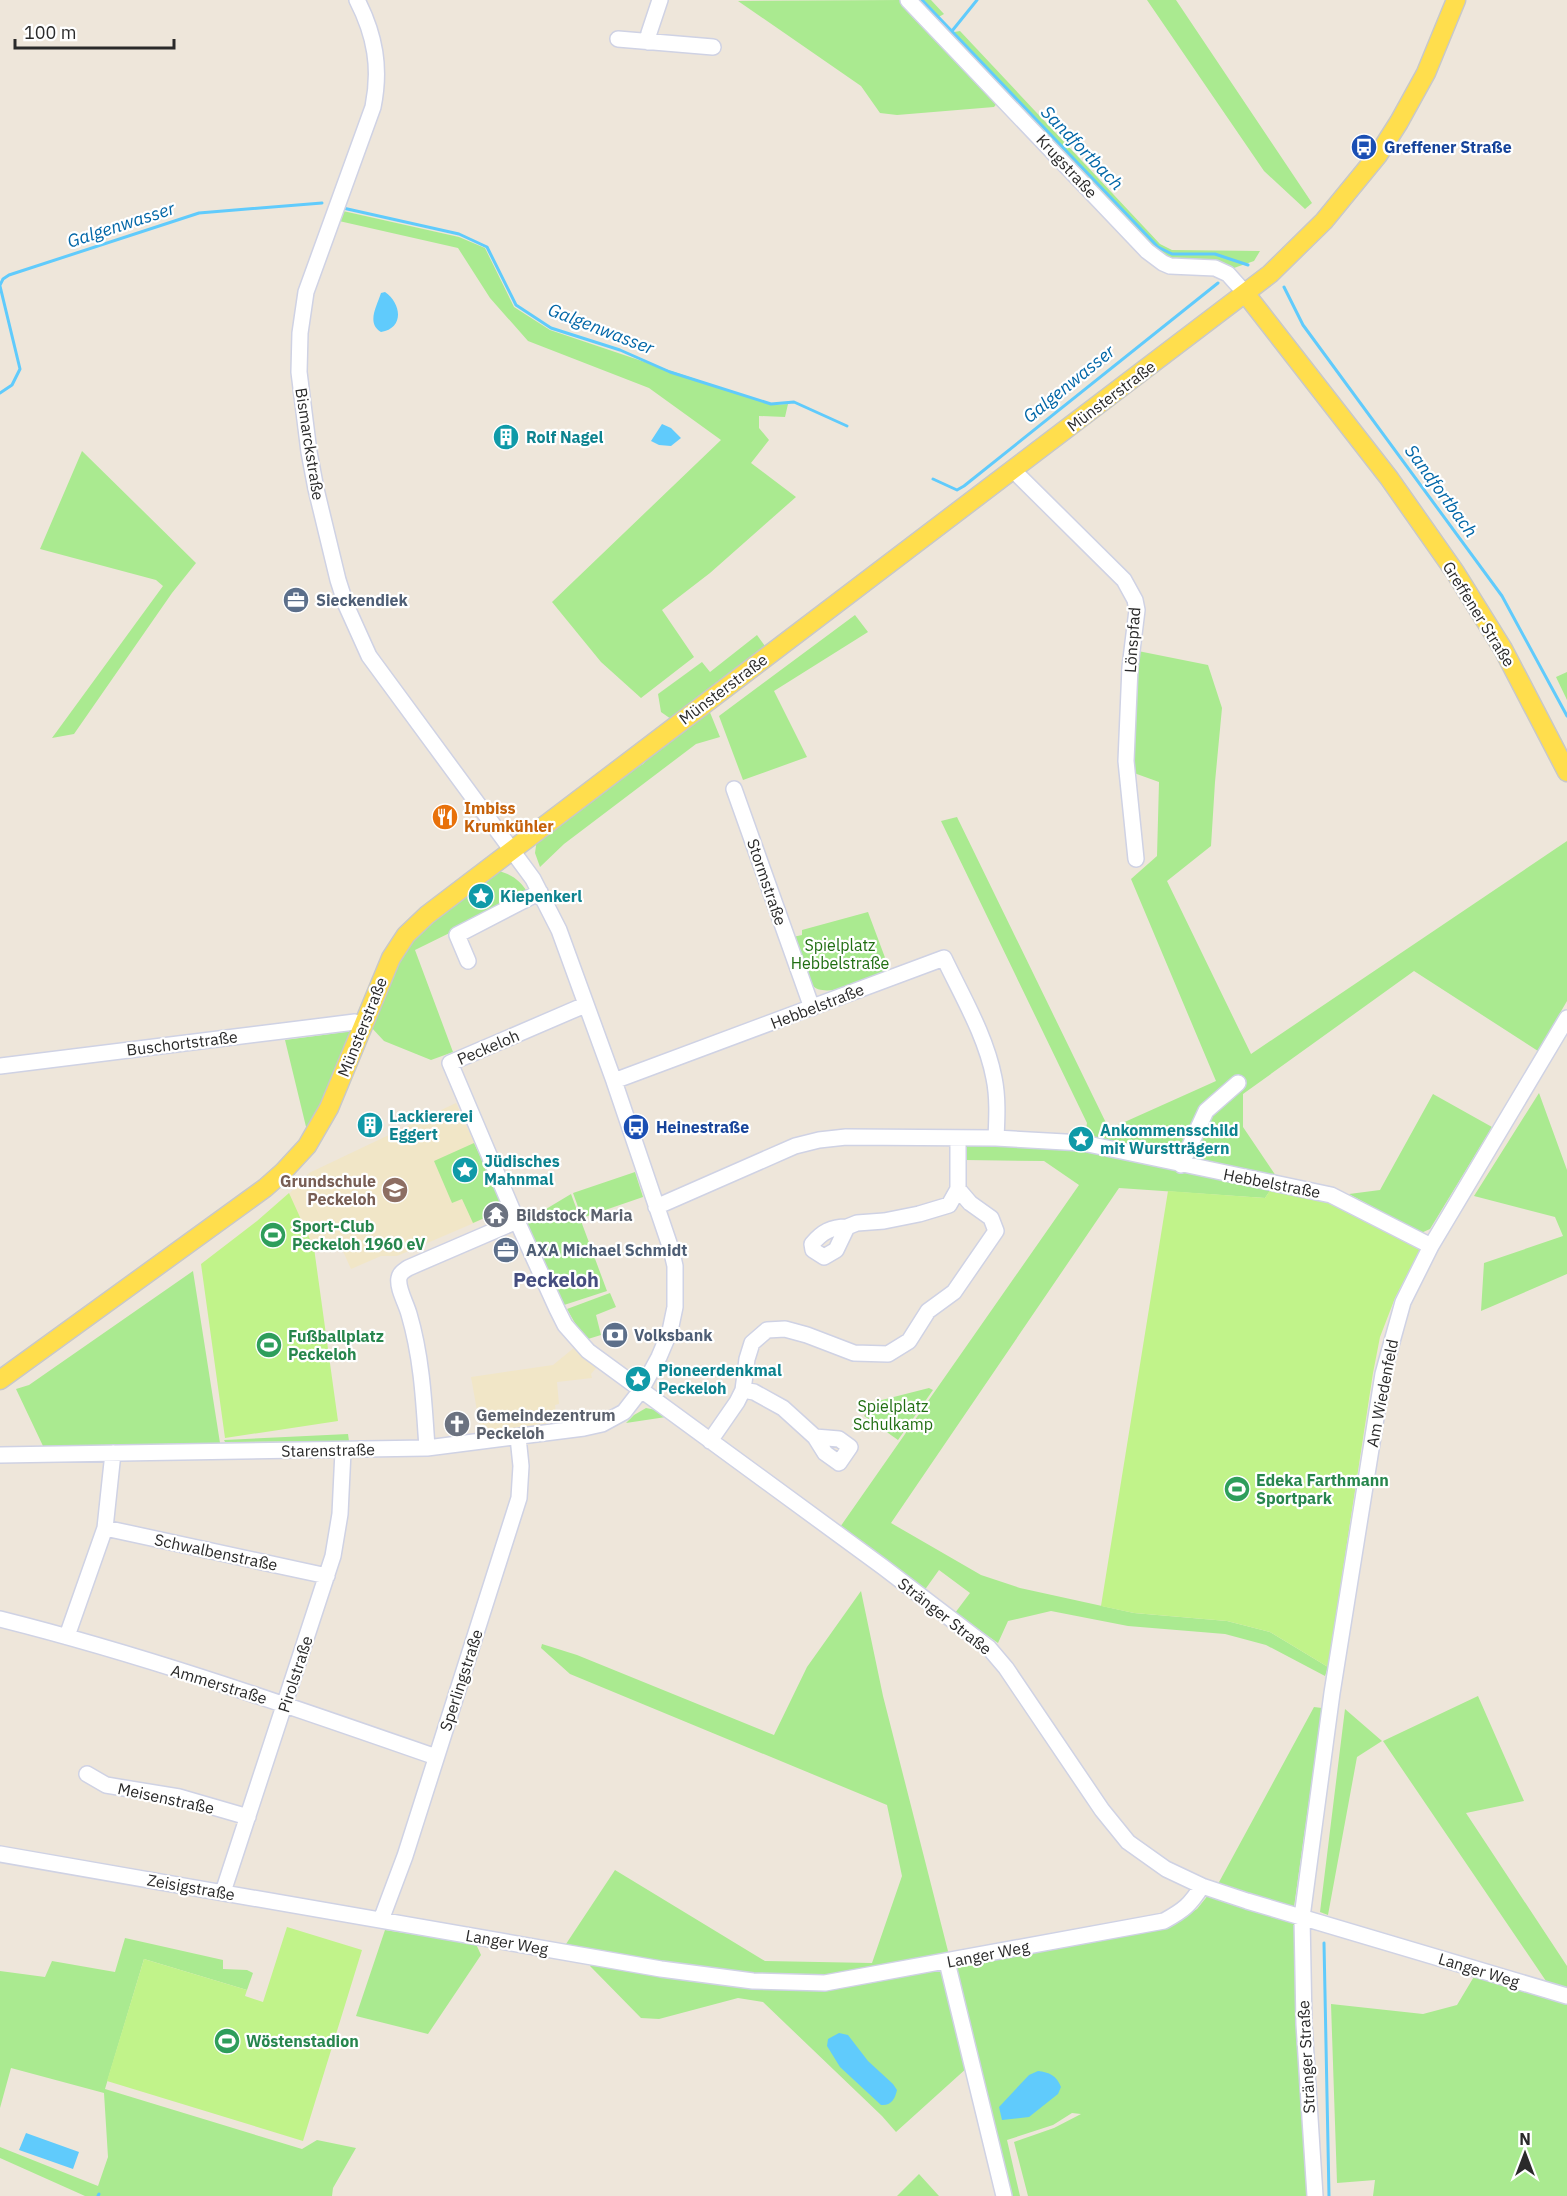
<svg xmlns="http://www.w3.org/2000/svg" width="1567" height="2196" viewBox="0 0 1567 2196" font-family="'IBM Plex Sans',sans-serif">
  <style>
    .education { fill: #f1e6c7 }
    .green { fill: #aaea90 }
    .pitch { fill: #c1f38a }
    .water { fill: #60cbfc }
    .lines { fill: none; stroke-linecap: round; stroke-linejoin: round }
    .stream { stroke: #60cbfc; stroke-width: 3 }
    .minor-casing { stroke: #cfd2e4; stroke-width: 18 }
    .major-casing { stroke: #c8c8c8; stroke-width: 21 }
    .minor { stroke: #fff; stroke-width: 15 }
    .major { stroke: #ffde4d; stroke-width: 18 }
    .labels { text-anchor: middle; stroke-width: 4.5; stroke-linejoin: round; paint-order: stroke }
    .transit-label { font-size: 16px; font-weight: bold; fill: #164399; stroke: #fff; text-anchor: start }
    .street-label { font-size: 16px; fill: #2a2a2a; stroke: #fff }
    .culture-label { font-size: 16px; font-weight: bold; fill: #0d838f; stroke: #fff; text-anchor: start }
    .service-label { font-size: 16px; font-weight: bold; fill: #4e5e75; stroke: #fff; text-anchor: start }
    .food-label { font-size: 16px; font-weight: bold; fill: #c56008; stroke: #fff; text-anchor: start }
    .park-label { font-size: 16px; fill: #206e12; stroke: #fff }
    .education-label { font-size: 16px; font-weight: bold; fill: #785e54; stroke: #fff; text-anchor: end }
    .worship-label { font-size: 16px; font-weight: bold; fill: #5b616d; stroke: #fff; text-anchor: start }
    .leisure-label { font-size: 16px; font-weight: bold; fill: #27864d; stroke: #fff; text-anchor: start }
    .water-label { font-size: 18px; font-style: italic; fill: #0066a7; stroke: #fff }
    .quarter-label { font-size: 20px; font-weight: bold; fill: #454d7f; stroke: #fff }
  </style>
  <rect width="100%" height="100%" fill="#eee6da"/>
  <path class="education" d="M456,1103L507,1212L506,1217L500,1221L495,1214L397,1256H381L351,1269L337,1238L308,1249L266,1218L309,1173Z
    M575,1347L597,1367L591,1374L592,1378L557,1382L559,1404L555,1405L557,1424L481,1433L471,1377L553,1365Z"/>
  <path class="green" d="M902,0L998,102L994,107L897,115L880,113L861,86L738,1Z
    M918,0H931L944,14L935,19Z
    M1147,0H1176L1312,203L1305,209L1264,171Z
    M960,31L1160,244L1172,250L1260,251L1254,261L1231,269L1175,262L1163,257L948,33Z
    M343,211L459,237L485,248L514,307L550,330L772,405L788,404L785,417L759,416V428L769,440L751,463L796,497L710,573L662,610L694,657L641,698L601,662L552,602L721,440L649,388L528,341L490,298L458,248L339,221Z
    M82,451L196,563L172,593L74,734L52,738L163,586L156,580L40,549Z
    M855,615L868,632L774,691L807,757L743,780L719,716Z
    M757,635L765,646L671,719L661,712L658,694L702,662L710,672Z
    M1138,651L1208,665L1222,708L1215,782L1211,846L1167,881L1251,1054L1567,841V1001L1538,1051L1414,971L1243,1094V1127L1278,1179L1265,1198L1119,1188L891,1523L981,1575L1020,1588L1134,1613L1227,1621L1270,1632L1328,1667L1325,1676L1266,1645L1225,1634L1128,1626L1051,1611L1008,1621L998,1643L955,1613L970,1593L939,1570L924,1591L838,1530L1079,1185L1044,1161L965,1160L966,1144L1083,1149L1087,1123L941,821L957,817L1109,1129L1216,1081L1131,879L1157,856L1159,782L1134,773Z
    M1567,672V700L1556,677Z
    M709,710L720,737L696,744L564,844L540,867L535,853L537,839L609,784L643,764L670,738Z
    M499,871C514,875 521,882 529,894L415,950L453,1052L431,1060L384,1041L370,1026L401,951L415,934Z
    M868,912L890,971C872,977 826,1001 812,985C804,975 798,950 793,937L802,935V930Z
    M353,1031L308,1135L285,1040Z
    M1539,1093L1567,1170V1274L1481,1311L1484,1263L1563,1236L1555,1217L1474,1196Z
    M1433,1094L1492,1127L1430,1229L1421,1233L1349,1194L1380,1190Z
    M474,1143L506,1211V1216L500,1221L496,1213L473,1223L462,1199L452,1203L434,1161Z
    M635,1172L643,1197L582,1218L573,1193Z
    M571,1194L607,1291L561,1306L526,1221Z
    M193,1271L220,1443L43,1446L16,1389L29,1385Z
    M610,1293L616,1307L596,1315L601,1335L588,1339L576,1325L567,1309Z
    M929,1388L933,1390L898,1440L864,1416L874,1402Z
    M646,1408L656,1410L666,1417L626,1423L634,1415Z
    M348,1434L349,1441L225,1442L224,1440Z
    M861,1591L883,1696L949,1955L968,2067L896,2132L882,2116L763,2002L738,1998L659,2019L641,2018L590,1966L592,1949L566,1944L615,1870L765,1961L872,1963L902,1876L887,1805L570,1674L541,1648L542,1644L577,1655L774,1735L807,1667Z
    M1478,1696L1524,1801L1466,1813L1567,1966V1988L1546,1981L1383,1741Z
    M1314,1707L1322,1708L1294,1907L1218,1884Z
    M1345,1709L1382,1741L1357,1757L1328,1915L1320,1912Z
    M1209,1894L1294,1921L1308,2196H1028L1014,2142L1054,2128L1081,2114L1072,2113L1053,2125L1007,2140L1020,2196H1011L952,1967L1187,1915L1197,1909Z
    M385,1930L476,1944L481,1955L428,2034L356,2016Z
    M125,1938L223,1960V1969L247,1970L253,1973L247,1990L144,1959L105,2089L302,2149L317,2140L356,2148L333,2188L332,2196H85L0,2158V2147L98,2186L108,2157L104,2093L11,2068L0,2108V1971L45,1977L52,1961L115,1972Z
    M1475,1975L1567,2002V2196H1373L1375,2180L1337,2183L1331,2004L1423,2014L1457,2005Z
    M919,2174L939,2196H897Z"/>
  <path class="pitch" d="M1271,1189L1330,1202L1420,1250L1395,1298L1380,1337L1373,1373L1328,1667L1270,1632L1227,1621L1134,1613L1101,1606L1168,1191L1265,1198Z
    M289,1193L314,1248L338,1421L225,1438L201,1264L257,1221Z
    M287,1927L362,1950L303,2141L107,2081L144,1959L247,1990L245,1996L263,2002Z"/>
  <path class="water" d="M385,292C402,304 404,328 381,332C366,323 377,306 381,293Z
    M662,424L671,428L681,438L671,446L659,445L651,441Z
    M839,2033L848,2035L868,2061L893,2084L897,2090C895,2099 891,2106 881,2105L840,2067L827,2046L828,2039Z
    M1038,2071C1049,2072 1057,2076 1061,2087L1058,2094L1029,2117L1002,2120L999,2107L1029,2075Z
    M26,2133L79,2152L73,2169L19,2150Z"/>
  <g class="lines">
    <path class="stream" d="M922,0L1158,247L1172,254H1215L1248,265
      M952,31L977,0
      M343,208L459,234L487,247L516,305L551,328L620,350L670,372L771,404L794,402L847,426
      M0,285L3,279L9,275L199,213L322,203
      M0,286L20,369L12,385L0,393
      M1284,287L1303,325L1502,596L1567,716
      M933,479L957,490L964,486L1218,283
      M1324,1943L1329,2196
      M98,2196L99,2194"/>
    <defs>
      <path id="minor" d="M908,0L1147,251L1163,263L1170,266L1215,268L1228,274L1245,293
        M618,39L713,47
        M648,42L649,33L660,0
        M1013,470L1124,580L1135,600L1137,610L1130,667L1126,761L1136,859
        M734,789L812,1008
        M468,961L457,935L540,892
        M585,1005L450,1063L517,1221L557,1309L565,1325L588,1351L883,1567L989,1648L1006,1668L1102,1810L1128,1842L1166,1869L1202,1886L1247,1901L1567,1996
        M0,1066L355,1022L363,1026
        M614,1081L944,958C962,996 986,1036 994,1078C998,1097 997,1118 996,1138L846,1137L819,1140L795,1146L656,1207
        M996,1138L1083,1143L1331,1195L1431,1246
        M1181,1165L1206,1111L1238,1083
        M847,1227C831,1227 822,1232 812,1244L813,1250L824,1257L836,1250L847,1227L857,1223L884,1221L919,1214L949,1205L958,1189
        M743,1390L754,1392L783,1408L815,1437L839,1439L850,1447L839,1463L825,1453L815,1437
        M710,1441L737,1402L743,1390L747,1359L752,1343L767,1330L785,1329L807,1335L854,1353L888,1354L909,1341L928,1311L954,1292L996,1231L991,1218L970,1203L958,1189V1138
        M427,1448C424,1403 422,1358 409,1314C406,1303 397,1288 399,1278C400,1272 404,1271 408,1268L517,1221
        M0,1455L427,1448L584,1428L602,1424L624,1412L641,1390L659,1357L670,1331L675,1307V1266L671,1249L614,1081L559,930L533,879L369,656L346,605L338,580L316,489L309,452L299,372L300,333L306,292L373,107C381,68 375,35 357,0
        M105,1528L327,1576
        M0,1619C148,1656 292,1707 436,1757
        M67,1636L105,1528L113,1453
        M87,1774L106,1785L179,1797L248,1817
        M0,1854L661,1969L753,1981L825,1983L1164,1921C1184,1910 1190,1905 1202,1886
        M223,1892L333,1556L340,1514L343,1451
        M381,1920L405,1856L519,1498L521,1466L518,1437
        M947,1962L1004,2196
        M1315,2196L1304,2024L1302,1917L1332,1693L1383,1374L1403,1302L1431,1246L1567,1018"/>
      <path id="major" d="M1245,293L1389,478L1455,572L1503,649L1567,772
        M0,1380L265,1188L283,1172L307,1146L329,1108L391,958L406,935L427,915L1270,274L1324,221L1378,155L1399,122L1426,73L1456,0"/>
    </defs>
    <use href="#minor" class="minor-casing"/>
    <use href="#major" class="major-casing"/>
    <use href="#minor" class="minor"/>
    <use href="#major" class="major"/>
  </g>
  <defs>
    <symbol id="bus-disc" viewBox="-11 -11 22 22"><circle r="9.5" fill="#1a4fb4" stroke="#fff"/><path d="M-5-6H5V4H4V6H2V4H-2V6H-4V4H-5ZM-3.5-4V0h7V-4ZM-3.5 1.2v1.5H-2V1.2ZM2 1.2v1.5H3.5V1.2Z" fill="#fff"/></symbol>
    <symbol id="building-disc" viewBox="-11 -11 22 22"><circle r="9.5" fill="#0f9aa8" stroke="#fff"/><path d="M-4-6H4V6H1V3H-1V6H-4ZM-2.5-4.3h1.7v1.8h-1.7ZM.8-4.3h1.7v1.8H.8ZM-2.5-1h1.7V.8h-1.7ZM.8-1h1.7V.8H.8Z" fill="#fff"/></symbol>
    <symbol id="office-disc" viewBox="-11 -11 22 22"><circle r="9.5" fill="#5c6f8a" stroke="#fff"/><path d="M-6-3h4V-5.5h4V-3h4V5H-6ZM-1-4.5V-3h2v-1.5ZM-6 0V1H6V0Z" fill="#fff"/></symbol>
    <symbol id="restaurant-disc" viewBox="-11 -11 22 22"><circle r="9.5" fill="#e8710a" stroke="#fff"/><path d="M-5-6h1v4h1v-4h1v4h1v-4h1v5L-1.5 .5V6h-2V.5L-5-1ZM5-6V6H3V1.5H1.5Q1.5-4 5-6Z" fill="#fff"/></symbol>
    <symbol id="sight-disc" viewBox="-11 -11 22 22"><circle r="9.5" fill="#0f9aa8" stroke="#fff"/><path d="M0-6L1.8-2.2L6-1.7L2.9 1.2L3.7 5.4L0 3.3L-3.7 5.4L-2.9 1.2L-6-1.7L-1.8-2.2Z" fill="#fff"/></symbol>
    <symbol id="school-disc" viewBox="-11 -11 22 22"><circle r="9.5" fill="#8d6e63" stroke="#fff"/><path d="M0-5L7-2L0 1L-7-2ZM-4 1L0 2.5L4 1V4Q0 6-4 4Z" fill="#fff"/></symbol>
    <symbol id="temple-disc" viewBox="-11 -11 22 22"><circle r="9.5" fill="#6b7280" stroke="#fff"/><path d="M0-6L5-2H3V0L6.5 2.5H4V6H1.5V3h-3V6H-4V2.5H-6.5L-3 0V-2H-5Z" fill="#fff"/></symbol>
    <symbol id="stadium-disc" viewBox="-11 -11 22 22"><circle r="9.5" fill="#2e9e5b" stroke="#fff"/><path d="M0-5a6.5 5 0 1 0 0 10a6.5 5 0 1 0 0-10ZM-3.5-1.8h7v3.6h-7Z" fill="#fff"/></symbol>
    <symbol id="bank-disc" viewBox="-11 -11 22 22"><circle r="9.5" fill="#5c6f8a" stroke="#fff"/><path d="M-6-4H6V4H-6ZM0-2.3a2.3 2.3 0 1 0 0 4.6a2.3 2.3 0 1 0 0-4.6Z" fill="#fff"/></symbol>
    <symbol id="church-disc" viewBox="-11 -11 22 22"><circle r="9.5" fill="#6b7280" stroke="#fff"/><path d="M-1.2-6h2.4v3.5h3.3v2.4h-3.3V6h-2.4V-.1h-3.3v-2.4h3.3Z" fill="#fff"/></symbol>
  </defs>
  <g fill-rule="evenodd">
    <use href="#bus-disc" x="1349" y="132" width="30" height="30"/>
    <use href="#building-disc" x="491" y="422" width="30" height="30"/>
    <use href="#office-disc" x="281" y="585" width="30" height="30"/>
    <use href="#restaurant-disc" x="430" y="802" width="30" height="30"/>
    <use href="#sight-disc" x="466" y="881" width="30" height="30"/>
    <use href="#building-disc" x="355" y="1110" width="30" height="30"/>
    <use href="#bus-disc" x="621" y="1112" width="30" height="30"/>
    <use href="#sight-disc" x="1066" y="1124" width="30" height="30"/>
    <use href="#sight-disc" x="450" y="1155" width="30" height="30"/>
    <use href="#school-disc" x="380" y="1175" width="30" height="30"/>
    <use href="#temple-disc" x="481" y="1200" width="30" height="30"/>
    <use href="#stadium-disc" x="258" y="1220" width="30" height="30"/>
    <use href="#office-disc" x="491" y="1235" width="30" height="30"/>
    <use href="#bank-disc" x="600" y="1320" width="30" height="30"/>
    <use href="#stadium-disc" x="254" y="1330" width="30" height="30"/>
    <use href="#sight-disc" x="623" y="1364" width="30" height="30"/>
    <use href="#church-disc" x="442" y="1409" width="30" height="30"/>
    <use href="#stadium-disc" x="1222" y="1474" width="30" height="30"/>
    <use href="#stadium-disc" x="212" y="2026" width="30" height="30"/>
  </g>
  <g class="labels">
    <g class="transit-label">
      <text x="1384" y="153">Greffener Straße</text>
      <text x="656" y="1133">Heinestraße</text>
    </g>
    <g class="street-label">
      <text transform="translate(1067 166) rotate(47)" y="6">Krugstraße</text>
      <text transform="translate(1111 396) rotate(-37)" y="6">Münsterstraße</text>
      <text transform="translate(310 444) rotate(81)" y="6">Bismarckstraße</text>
      <text transform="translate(1479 614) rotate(58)" y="6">Greffener Straße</text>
      <text transform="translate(1132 640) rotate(-86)" y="6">Lönspfad</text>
      <text transform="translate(723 689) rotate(-37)" y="6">Münsterstraße</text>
      <text transform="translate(767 882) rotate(71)" y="6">Stormstraße</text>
      <text transform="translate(817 1006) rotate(-21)" y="6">Hebbelstraße</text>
      <text transform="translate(362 1027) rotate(-68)" y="6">Münsterstraße</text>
      <text transform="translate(182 1043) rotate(-7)" y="6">Buschortstraße</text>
      <text transform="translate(488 1047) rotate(-23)" y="6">Peckeloh</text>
      <text transform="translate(1272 1183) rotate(11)" y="6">Hebbelstraße</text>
      <text transform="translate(1382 1393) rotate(-79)" y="6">Am Wiedenfeld</text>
      <text transform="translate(328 1450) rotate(-1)" y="6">Starenstraße</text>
      <text transform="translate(216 1552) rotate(12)" y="6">Schwalbenstraße</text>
      <text transform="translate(945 1616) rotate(38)" y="6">Stränger Straße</text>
      <text transform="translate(295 1674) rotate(-72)" y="6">Pirolstraße</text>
      <text transform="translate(461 1680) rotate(-72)" y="6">Sperlingstraße</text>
      <text transform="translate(219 1684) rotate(17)" y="6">Ammerstraße</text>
      <text transform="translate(166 1798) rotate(12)" y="6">Meisenstraße</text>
      <text transform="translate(191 1887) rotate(10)" y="6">Zeisigstraße</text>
      <text transform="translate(507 1942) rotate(10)" y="6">Langer Weg</text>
      <text transform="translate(988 1954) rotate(-11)" y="6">Langer Weg</text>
      <text transform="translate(1479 1970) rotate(17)" y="6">Langer Weg</text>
      <text transform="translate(1306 2057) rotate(-93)" y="6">Stränger Straße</text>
    </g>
    <g class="culture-label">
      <text x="526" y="443">Rolf Nagel</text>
      <text x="500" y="902">Kiepenkerl</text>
      <text x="389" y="1122">Lackiererei<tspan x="389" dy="18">Eggert</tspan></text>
      <text x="1100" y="1136">Ankommensschild<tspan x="1100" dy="18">mit Wurstträgern</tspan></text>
      <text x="484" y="1167">Jüdisches<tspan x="484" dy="18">Mahnmal</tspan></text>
      <text x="658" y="1376">Pioneerdenkmal<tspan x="658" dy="18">Peckeloh</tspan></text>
    </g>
    <g class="service-label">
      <text x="316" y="606">Sieckendiek</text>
      <text x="526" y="1256">AXA Michael Schmidt</text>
      <text x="634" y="1341">Volksbank</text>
    </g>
    <g class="food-label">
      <text x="464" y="814">Imbiss<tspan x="464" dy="18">Krumkühler</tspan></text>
    </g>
    <g class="park-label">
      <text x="840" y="951">Spielplatz<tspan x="840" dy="18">Hebbelstraße</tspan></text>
      <text x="893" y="1412">Spielplatz<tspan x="893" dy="18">Schulkamp</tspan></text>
    </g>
    <g class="education-label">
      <text x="376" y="1187">Grundschule<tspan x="376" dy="18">Peckeloh</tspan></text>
    </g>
    <g class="worship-label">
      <text x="516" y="1221">Bildstock Maria</text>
      <text x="476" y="1421">Gemeindezentrum<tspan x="476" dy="18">Peckeloh</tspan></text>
    </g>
    <g class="leisure-label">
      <text x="292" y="1232">Sport-Club<tspan x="292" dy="18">Peckeloh 1960 eV</tspan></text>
      <text x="288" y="1342">Fußballplatz<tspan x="288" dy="18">Peckeloh</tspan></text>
      <text x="1256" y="1486">Edeka Farthmann<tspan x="1256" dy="18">Sportpark</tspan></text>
      <text x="246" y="2047">Wöstenstadion</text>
    </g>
    <g class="water-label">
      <text transform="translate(1082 148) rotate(46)" y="6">Sandfortbach</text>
      <text transform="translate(121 225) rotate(-18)" y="6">Galgenwasser</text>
      <text transform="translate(601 329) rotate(21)" y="6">Galgenwasser</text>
      <text transform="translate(1069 384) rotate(-39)" y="6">Galgenwasser</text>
      <text transform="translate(1441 491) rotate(54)" y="6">Sandfortbach</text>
    </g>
    <g class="quarter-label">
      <text x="556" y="1287">Peckeloh</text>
    </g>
  </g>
  <g transform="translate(1525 2154)" stroke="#ffffff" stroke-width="4.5" paint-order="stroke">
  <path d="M0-4.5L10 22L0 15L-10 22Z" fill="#2a2a2a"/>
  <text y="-9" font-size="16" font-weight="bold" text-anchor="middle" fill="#2a2a2a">N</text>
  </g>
  <path d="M15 39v9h159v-9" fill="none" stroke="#2a2a2a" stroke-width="3"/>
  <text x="24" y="39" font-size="18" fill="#2a2a2a" stroke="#ffffff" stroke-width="4.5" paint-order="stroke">100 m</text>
</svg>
